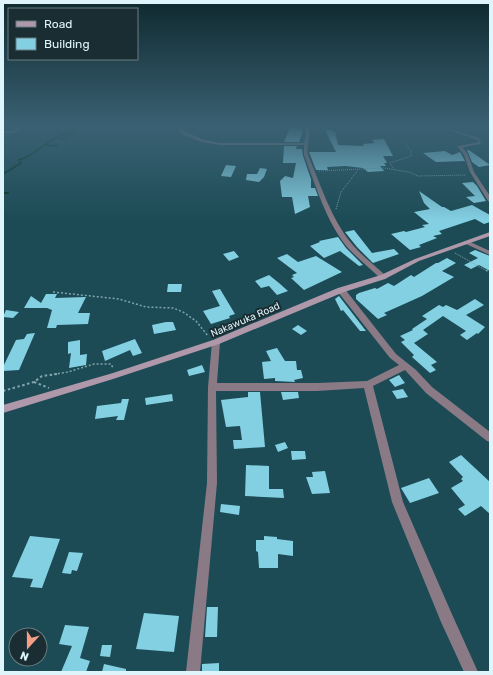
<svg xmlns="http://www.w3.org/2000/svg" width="493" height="675" viewBox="0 0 493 675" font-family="Rubik,sans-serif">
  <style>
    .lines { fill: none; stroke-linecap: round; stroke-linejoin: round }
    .stream-far1 { stroke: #043119; stroke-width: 1.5 }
    .stream { stroke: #043119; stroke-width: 2 }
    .building { fill: #84d0e3 }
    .path-far2 { stroke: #82a4ac; stroke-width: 1; stroke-dasharray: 1 1; stroke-linecap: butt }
    .path-far1 { stroke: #82a4ac; stroke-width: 1.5; stroke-dasharray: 2 2; stroke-linecap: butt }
    .path { stroke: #82a4ac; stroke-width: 2; stroke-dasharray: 2.5 2.5; stroke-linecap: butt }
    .service { fill: #897a85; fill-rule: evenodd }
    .minor { fill: #897a85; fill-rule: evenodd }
    .secondary { fill: #af98a9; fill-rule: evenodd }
    .labels { text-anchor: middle; stroke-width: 4; stroke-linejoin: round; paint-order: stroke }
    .street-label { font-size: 10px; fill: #ddf5fb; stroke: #1a2d32 }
  </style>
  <rect width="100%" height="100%" fill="#1c4b55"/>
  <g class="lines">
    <path class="stream-far1" d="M61,127L72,129
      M62,135H70L75,132
      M59,138L67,139
      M46,145L58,146
      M3,174L21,163L19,160L31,155L47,143L76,127"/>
    <path class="stream" d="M3,193H8"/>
  </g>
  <path class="building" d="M290,127L302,129V134L299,142H284Z
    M325,130H331L335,132L338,145L364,146L363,144L375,143L372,140L384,139L393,156H383L387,163H384L386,166H380L384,171L368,172L363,168L345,166L327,167L328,170H316L309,152H336Z
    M284,146H297L296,149H302L303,156L311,179V188H315L318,196H308L310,207L295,214L292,197H282L280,181L285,176L293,178L296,163H283Z
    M467,150H469L490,165L479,167L472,162Z
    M445,151L452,155L460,152L465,161L436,162L423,153Z
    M226,165L236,166L231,177L221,176Z
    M260,168L267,169L264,177L259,182L246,180L247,174H257Z
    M473,182L477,186L486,201L474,203L466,197L475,196L462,183Z
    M419,191L442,207H444L451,211L472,205L490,215V222L484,224L475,219L439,231L442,234L433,236L437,238L419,245L421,247L410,250L391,234L404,231L406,232L425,227L422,225L429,224L414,212L430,209L424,203Z
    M354,230L372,253L394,249L399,254L373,263L357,247L345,232Z
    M338,237L346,248L363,265L359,266L340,251L324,258L310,246L320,242L319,241Z
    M475,250L490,256V271L479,265L471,269L464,265L478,258L469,253Z
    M234,251L239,257L229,261L223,254Z
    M287,254L298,262L316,256L342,272L304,290L291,278L294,277L292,275L297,273L277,258Z
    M447,258L456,263L442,271L454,277L422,296L384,313L387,315L378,319L356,299V295L359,293L375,288L377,289L388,283L394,286L411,275L414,277L436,263H438Z
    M269,275L279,283L288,291L277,295L269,286L261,288L255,281Z
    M168,284H182L181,292H167Z
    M220,289L235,314L229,316L230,318L211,324L203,311L220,306L212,291Z
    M46,294H57L55,298L86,297L78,313H90L88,324L57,325L56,328H47L52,310L47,308H24L31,296L41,303Z
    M339,296L366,331H360L343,310L341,311L335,299Z
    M475,299L484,305L466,315L485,327L478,334L477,333L467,340L460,335L466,331L443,316L423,330L428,334L414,343L437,362L431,365L436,370L430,373L412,357L414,355L401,342L405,340L400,336L413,330L412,329L427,319L422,316L439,305L443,307L446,305L457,310Z
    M6,310L19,312L13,318L3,317Z
    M166,322H173L176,330L154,334L152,325Z
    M298,325L307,331L301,335L292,329Z
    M35,333L19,370L3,371V367L16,340L24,339L27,334Z
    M135,339L142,353L133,356L130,350L105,361L102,351Z
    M80,340V355L87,354L86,365L69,368L71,353L68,354V342Z
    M277,348L285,361H296L297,370H301L303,378L294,380L295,382L275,381V378L264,379L262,362L271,361L266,351Z
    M202,365L205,372L189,376L187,370Z
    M399,375L405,383L395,387L389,380Z
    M403,389L408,397L397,399L392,391Z
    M248,392H260L265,447L234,449L233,440H242L240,426L226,427L221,400L248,397Z
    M281,392H298L299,398L283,400Z
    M172,394L173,401L146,405L145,398Z
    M122,399H129L124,420H116L118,416L95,419L97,406L121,403Z
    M285,442L288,448L278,452L275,445Z
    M291,451H305L306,459L292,460Z
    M461,455L490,482V514L481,506L465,516L458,509L465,505L451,488L463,481L461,479L463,477L449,462Z
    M246,465L269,466V489H283L284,498L245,496Z
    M325,471L330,493L312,494L306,477H313L312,472Z
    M429,478L439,493L410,503L401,488Z
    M221,504L240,506L239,515L220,512Z
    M30,536L60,539L42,588L30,587L33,579L12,577Z
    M264,536L277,537V539L293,541V556L278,554V568H259L258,552L256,551V540H264Z
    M69,552L83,553L77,571L72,570L71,574L62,573Z
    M207,607H218L217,637H205Z
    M144,613L179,616L174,652L136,649Z
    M65,625L89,627L80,658L90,661L86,672H61L72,646L59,644Z
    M102,645H112L110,657L100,656Z
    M219,663V672H202V664Z
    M104,664L126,669V672H102Z"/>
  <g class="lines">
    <path class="path-far2" d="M394,170L390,163L411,156V151L405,143
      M319,171L384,168L409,172L418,176L466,175
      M336,209L341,192L358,170
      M455,253L487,271"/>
    <path class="path-far1" d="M486,270L490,273
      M53,292L119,299L146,307L173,308L183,312L196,321L208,336
      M50,375L68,372L94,364H111L113,368"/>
    <path class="path" d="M34,382L49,388
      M3,391L34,382L42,376L57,374"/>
    <path class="service" d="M439,127H442L477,137L481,141L480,144L459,148V146L478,142L479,141L475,139Z"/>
    <path class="minor" d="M19,127H24L14,133H3V131H11Z
      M178,127H182L185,132L205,140L220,143H304L306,135L305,127H309C311,137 306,146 308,155C321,185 331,219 352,244C361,255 374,265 385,275L386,277L385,279H381C370,268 357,258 347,247C326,221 316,186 304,155V145H220L202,142L181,134Z
      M458,146H462L468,155L474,172L490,196V202L488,201L470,172L464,155L458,147Z
      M468,241L490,251V255L466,244V242Z
      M338,288H344L396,354L416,370L432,387L490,432V442L487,441L426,393L405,370L373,386L403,502L451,612L478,672H464L441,622L392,502L364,388L317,391H216L217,483L200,672H186L207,483L208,387L212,342L216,339L220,342L217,383H317L367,381L399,365L390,358L338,292L337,290Z"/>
    <path class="secondary" d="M490,232V236L419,261L385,279L344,292L219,344L113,379L3,413V405L113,373L213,340L338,288L381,275L415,259Z"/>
  </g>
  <linearGradient id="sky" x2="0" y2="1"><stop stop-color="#0f292f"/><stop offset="0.57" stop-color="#3a6173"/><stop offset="1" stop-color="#3a6173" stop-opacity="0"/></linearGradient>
  <rect width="493" height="221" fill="url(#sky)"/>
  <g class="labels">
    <g class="street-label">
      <text transform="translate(245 319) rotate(-23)" y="4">Nakawuka Road</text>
    </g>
  </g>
  <rect width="493" height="675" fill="none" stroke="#ddf5fb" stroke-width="8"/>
  <rect x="8" y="8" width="130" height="52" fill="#1a2d32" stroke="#687d82"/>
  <rect x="16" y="21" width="20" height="6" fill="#af98a9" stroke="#687d82"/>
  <text x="44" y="28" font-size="12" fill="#ddf5fb">Road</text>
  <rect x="16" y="38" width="20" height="12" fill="#84d0e3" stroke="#687d82"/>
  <text x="44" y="48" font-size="12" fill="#ddf5fb">Building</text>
  <g transform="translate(28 647) rotate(201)"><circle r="19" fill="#1a2d32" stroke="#687d82"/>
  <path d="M0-3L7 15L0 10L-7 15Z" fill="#f49e88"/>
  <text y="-6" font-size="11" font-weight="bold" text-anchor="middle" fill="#ddf5fb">N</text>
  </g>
</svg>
